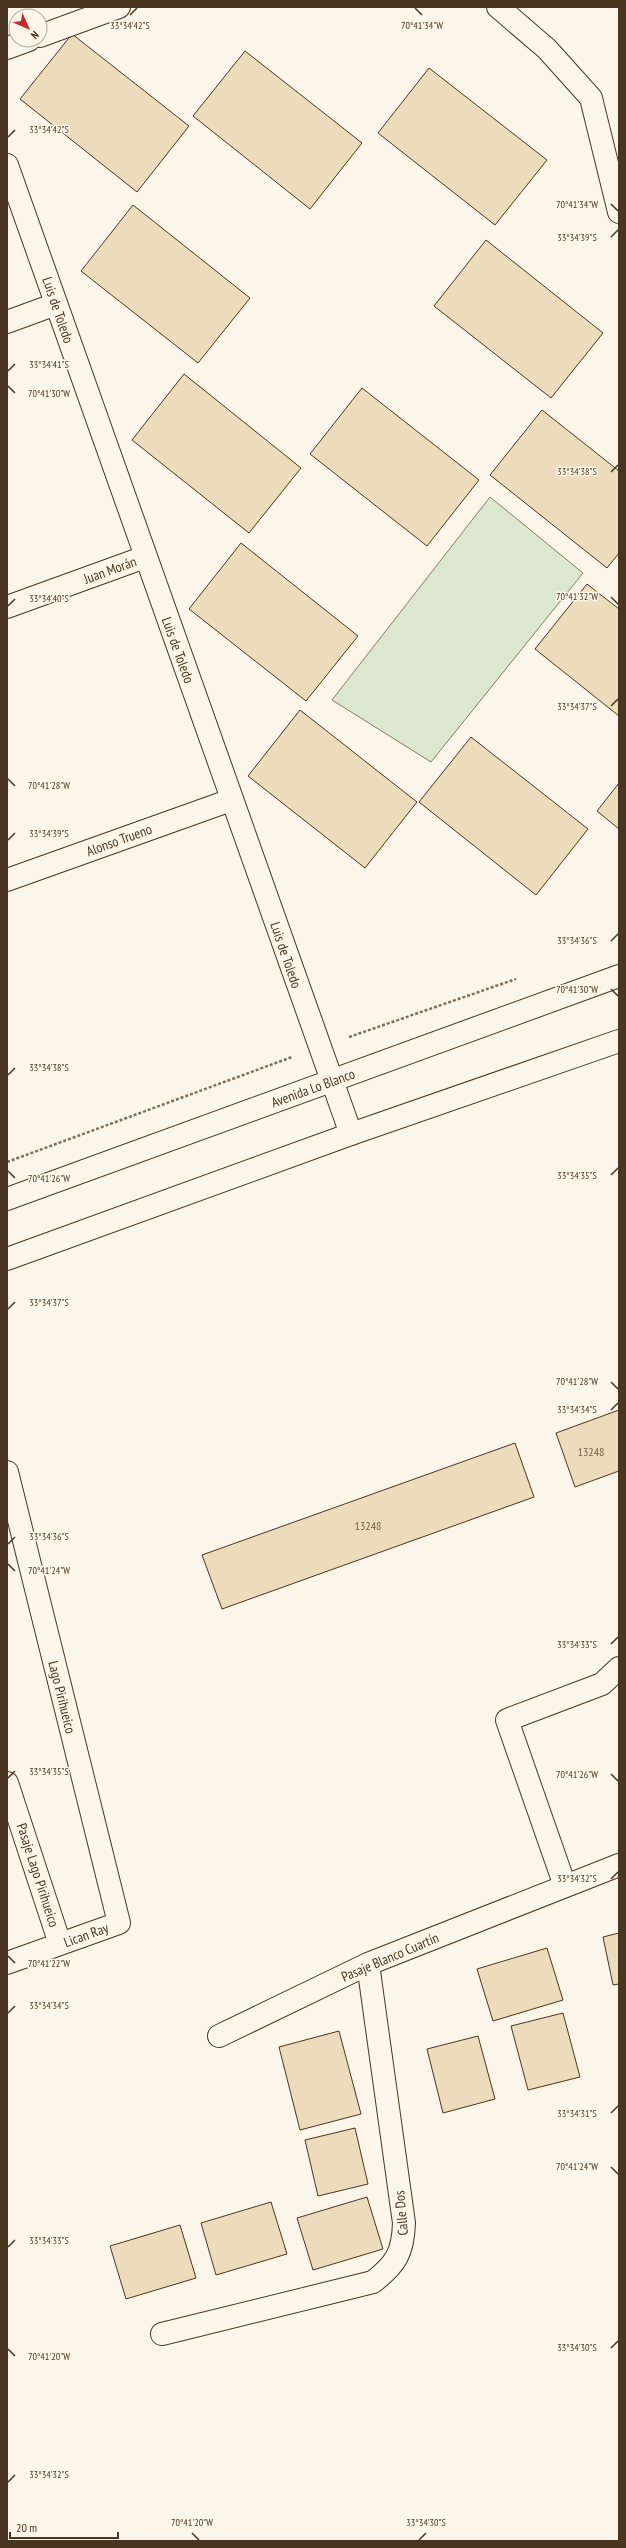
<svg xmlns="http://www.w3.org/2000/svg" width="626" height="2548" viewBox="0 0 626 2548" font-family="'PT Sans Narrow',sans-serif">
  <style>
    .green { fill: #dce7d0; stroke: #887966 }
    .building { fill: #ecdcbc; stroke: #4a3520 }
    .lines { fill: none; stroke-linecap: round; stroke-linejoin: round }
    .minor-casing { stroke: #4a3520; stroke-width: 24 }
    .major-casing { stroke: #4a3520; stroke-width: 24 }
    .path { stroke: #7f6f5c; stroke-width: 2.5; stroke-dasharray: 3 2; stroke-linecap: butt }
    .minor { stroke: #fbf6e9; stroke-width: 22 }
    .major { stroke: #fbf6e9; stroke-width: 22 }
    .ticks { fill: none; stroke: #4a3520; stroke-width: 1.5 }
    .labels { text-anchor: middle; stroke-width: 3; stroke-linejoin: round; paint-order: stroke }
    .number-label { font-size: 12px; fill: #725f47 }
    .street-label { font-size: 14px; fill: #4a3520; stroke: #fbf6e9 }
    .ticks-label { font-size: 10px; text-anchor: middle; fill: #4a3520; stroke: #fbf6e9; stroke-width: 3; stroke-linejoin: round; paint-order: stroke }
  </style>
  <rect width="100%" height="100%" fill="#fbf6e9"/>
  <path class="green" d="M490,497L583,573L431,762L332,700Z"/>
  <path class="building" d="M72,34L189,126L137,192L20,99Z
    M245,51L362,143L310,209L193,116Z
    M429,68L547,160L495,225L378,133Z
    M133,205L250,298L198,363L81,271Z
    M486,240L603,333L551,398L434,306Z
    M184,374L301,468L249,533L132,440Z
    M362,388L479,480L427,546L310,454Z
    M542,410L619,471V553L607,568L490,475Z
    M241,543L358,636L306,701L189,609Z
    M587,584L619,609V716L535,649Z
    M300,710L417,802L365,868L248,776Z
    M471,737L588,829L536,895L419,802Z
    M619,783V829L597,811Z
    M619,1410V1471L575,1487L556,1433Z
    M515,1443L534,1497L222,1609L202,1555Z
    M619,1933V1984L613,1985L603,1937Z
    M547,1948L563,2000L493,2021L477,1969Z
    M563,2013L580,2077L528,2090L511,2026Z
    M339,2031L361,2114L300,2130L279,2047Z
    M478,2036L495,2099L443,2113L427,2049Z
    M355,2128L368,2184L318,2196L305,2140Z
    M367,2197L383,2249L313,2270L297,2218Z
    M271,2202L287,2254L216,2275L201,2223Z
    M180,2225L196,2278L126,2299L110,2246Z"/>
  <g class="lines">
    <defs>
      <path id="minor" d="M498,7L547,49L591,98L619,212
        M40,36L119,7
        M7,48L29,40
        M7,165L351,1134
        M7,322L56,304
        M7,607L145,557
        M7,880L231,800
        M7,1472L119,1923L7,1963
        M7,1783L60,1944
        M565,1886L507,1720L602,1684L619,1668
        M219,2036L368,1964L619,1865
        M162,2334L373,2282C396,2264 403,2253 404,2223L368,1964"/>
      <path id="major" d="M7,1199L619,976
        M7,1259L351,1134L619,1041"/>
    </defs>
    <use href="#minor" class="minor-casing"/>
    <use href="#major" class="major-casing"/>
    <path class="path" d="M349,1037L516,979
      M7,1162L292,1057"/>
    <use href="#minor" class="minor"/>
    <use href="#major" class="major"/>
  </g>
  <path class="ticks" d="M415,8L422,15M130,15L137,8M8,137L15,130M611,204L618,211M611,237L618,230M8,371L15,364M8,386L15,393M611,472L618,465M611,597L618,604M8,606L15,599M611,706L618,699M8,779L15,786M8,840L15,833M611,941L618,934M611,989L618,996M8,1075L15,1068M8,1171L15,1178M611,1175L618,1168M8,1309L15,1302M611,1382L618,1389M611,1410L618,1403M8,1544L15,1537M8,1564L15,1571M611,1644L618,1637M611,1774L618,1781M8,1778L15,1771M611,1879L618,1872M8,1956L15,1963M8,2013L15,2006M611,2113L618,2106M611,2167L618,2174M8,2247L15,2240M611,2348L618,2341M8,2349L15,2356M8,2482L15,2475M192,2533L199,2540M419,2540L426,2533"/>
  <g class="labels">
    <g class="number-label">
      <text x="591" y="1456">13248</text>
      <text x="368" y="1530">13248</text>
    </g>
    <g class="street-label">
      <text transform="translate(58 310) rotate(71)" y="5">Luis de Toledo</text>
      <text transform="translate(110 570) rotate(-20)" y="5">Juan Morán</text>
      <text transform="translate(178 650) rotate(70)" y="5">Luis de Toledo</text>
      <text transform="translate(119 840) rotate(-20)" y="5">Alonso Trueno</text>
      <text transform="translate(286 955) rotate(71)" y="5">Luis de Toledo</text>
      <text transform="translate(313 1088) rotate(-20)" y="5">Avenida Lo Blanco</text>
      <text transform="translate(62 1697) rotate(76)" y="5">Lago Pirihueico</text>
      <text transform="translate(38 1875) rotate(72)" y="5">Pasaje Lago Pirihueico</text>
      <text transform="translate(86 1935) rotate(-20)" y="5">Lican Ray</text>
      <text transform="translate(390 1957) rotate(-23)" y="5">Pasaje Blanco Cuartín</text>
      <text transform="translate(401 2213) rotate(-95)" y="5">Calle Dos</text>
    </g>
  </g>
  <g class="ticks-label">
    <text x="130" y="29">33°34'42"S</text>
    <text x="422" y="29">70°41'34"W</text>
    <text x="49" y="133">33°34'42"S</text>
    <text x="577" y="208">70°41'34"W</text>
    <text x="577" y="241">33°34'39"S</text>
    <text x="49" y="368">33°34'41"S</text>
    <text x="49" y="397">70°41'30"W</text>
    <text x="577" y="475">33°34'38"S</text>
    <text x="577" y="600">70°41'32"W</text>
    <text x="49" y="602">33°34'40"S</text>
    <text x="577" y="710">33°34'37"S</text>
    <text x="49" y="789">70°41'28"W</text>
    <text x="49" y="837">33°34'39"S</text>
    <text x="577" y="944">33°34'36"S</text>
    <text x="577" y="993">70°41'30"W</text>
    <text x="49" y="1071">33°34'38"S</text>
    <text x="577" y="1179">33°34'35"S</text>
    <text x="49" y="1182">70°41'26"W</text>
    <text x="49" y="1306">33°34'37"S</text>
    <text x="577" y="1385">70°41'28"W</text>
    <text x="577" y="1413">33°34'34"S</text>
    <text x="49" y="1540">33°34'36"S</text>
    <text x="49" y="1574">70°41'24"W</text>
    <text x="577" y="1648">33°34'33"S</text>
    <text x="49" y="1775">33°34'35"S</text>
    <text x="577" y="1778">70°41'26"W</text>
    <text x="577" y="1882">33°34'32"S</text>
    <text x="49" y="1967">70°41'22"W</text>
    <text x="49" y="2009">33°34'34"S</text>
    <text x="577" y="2117">33°34'31"S</text>
    <text x="577" y="2170">70°41'24"W</text>
    <text x="49" y="2244">33°34'33"S</text>
    <text x="577" y="2351">33°34'30"S</text>
    <text x="49" y="2360">70°41'20"W</text>
    <text x="49" y="2478">33°34'32"S</text>
    <text x="192" y="2526">70°41'20"W</text>
    <text x="426" y="2526">33°34'30"S</text>
  </g>
  <rect width="626" height="2548" fill="none" stroke="#4a3520" stroke-width="16"/>
  <g transform="translate(28 28) rotate(135)"><circle r="19" fill="#fbf6e9" stroke="#b4a999"/>
  <path d="M0-3L7 15L0 10L-7 15Z" fill="#c62828"/>
  <text y="-6" font-size="11" font-weight="bold" text-anchor="middle" fill="#4a3520">N</text>
  </g>
  <path d="M10 2532v6h108v-6" fill="none" stroke="#4a3520" stroke-width="2"/>
  <text x="16" y="2532" font-size="12" fill="#4a3520" stroke="#fbf6e9" stroke-width="3" paint-order="stroke">20 m</text>
</svg>
